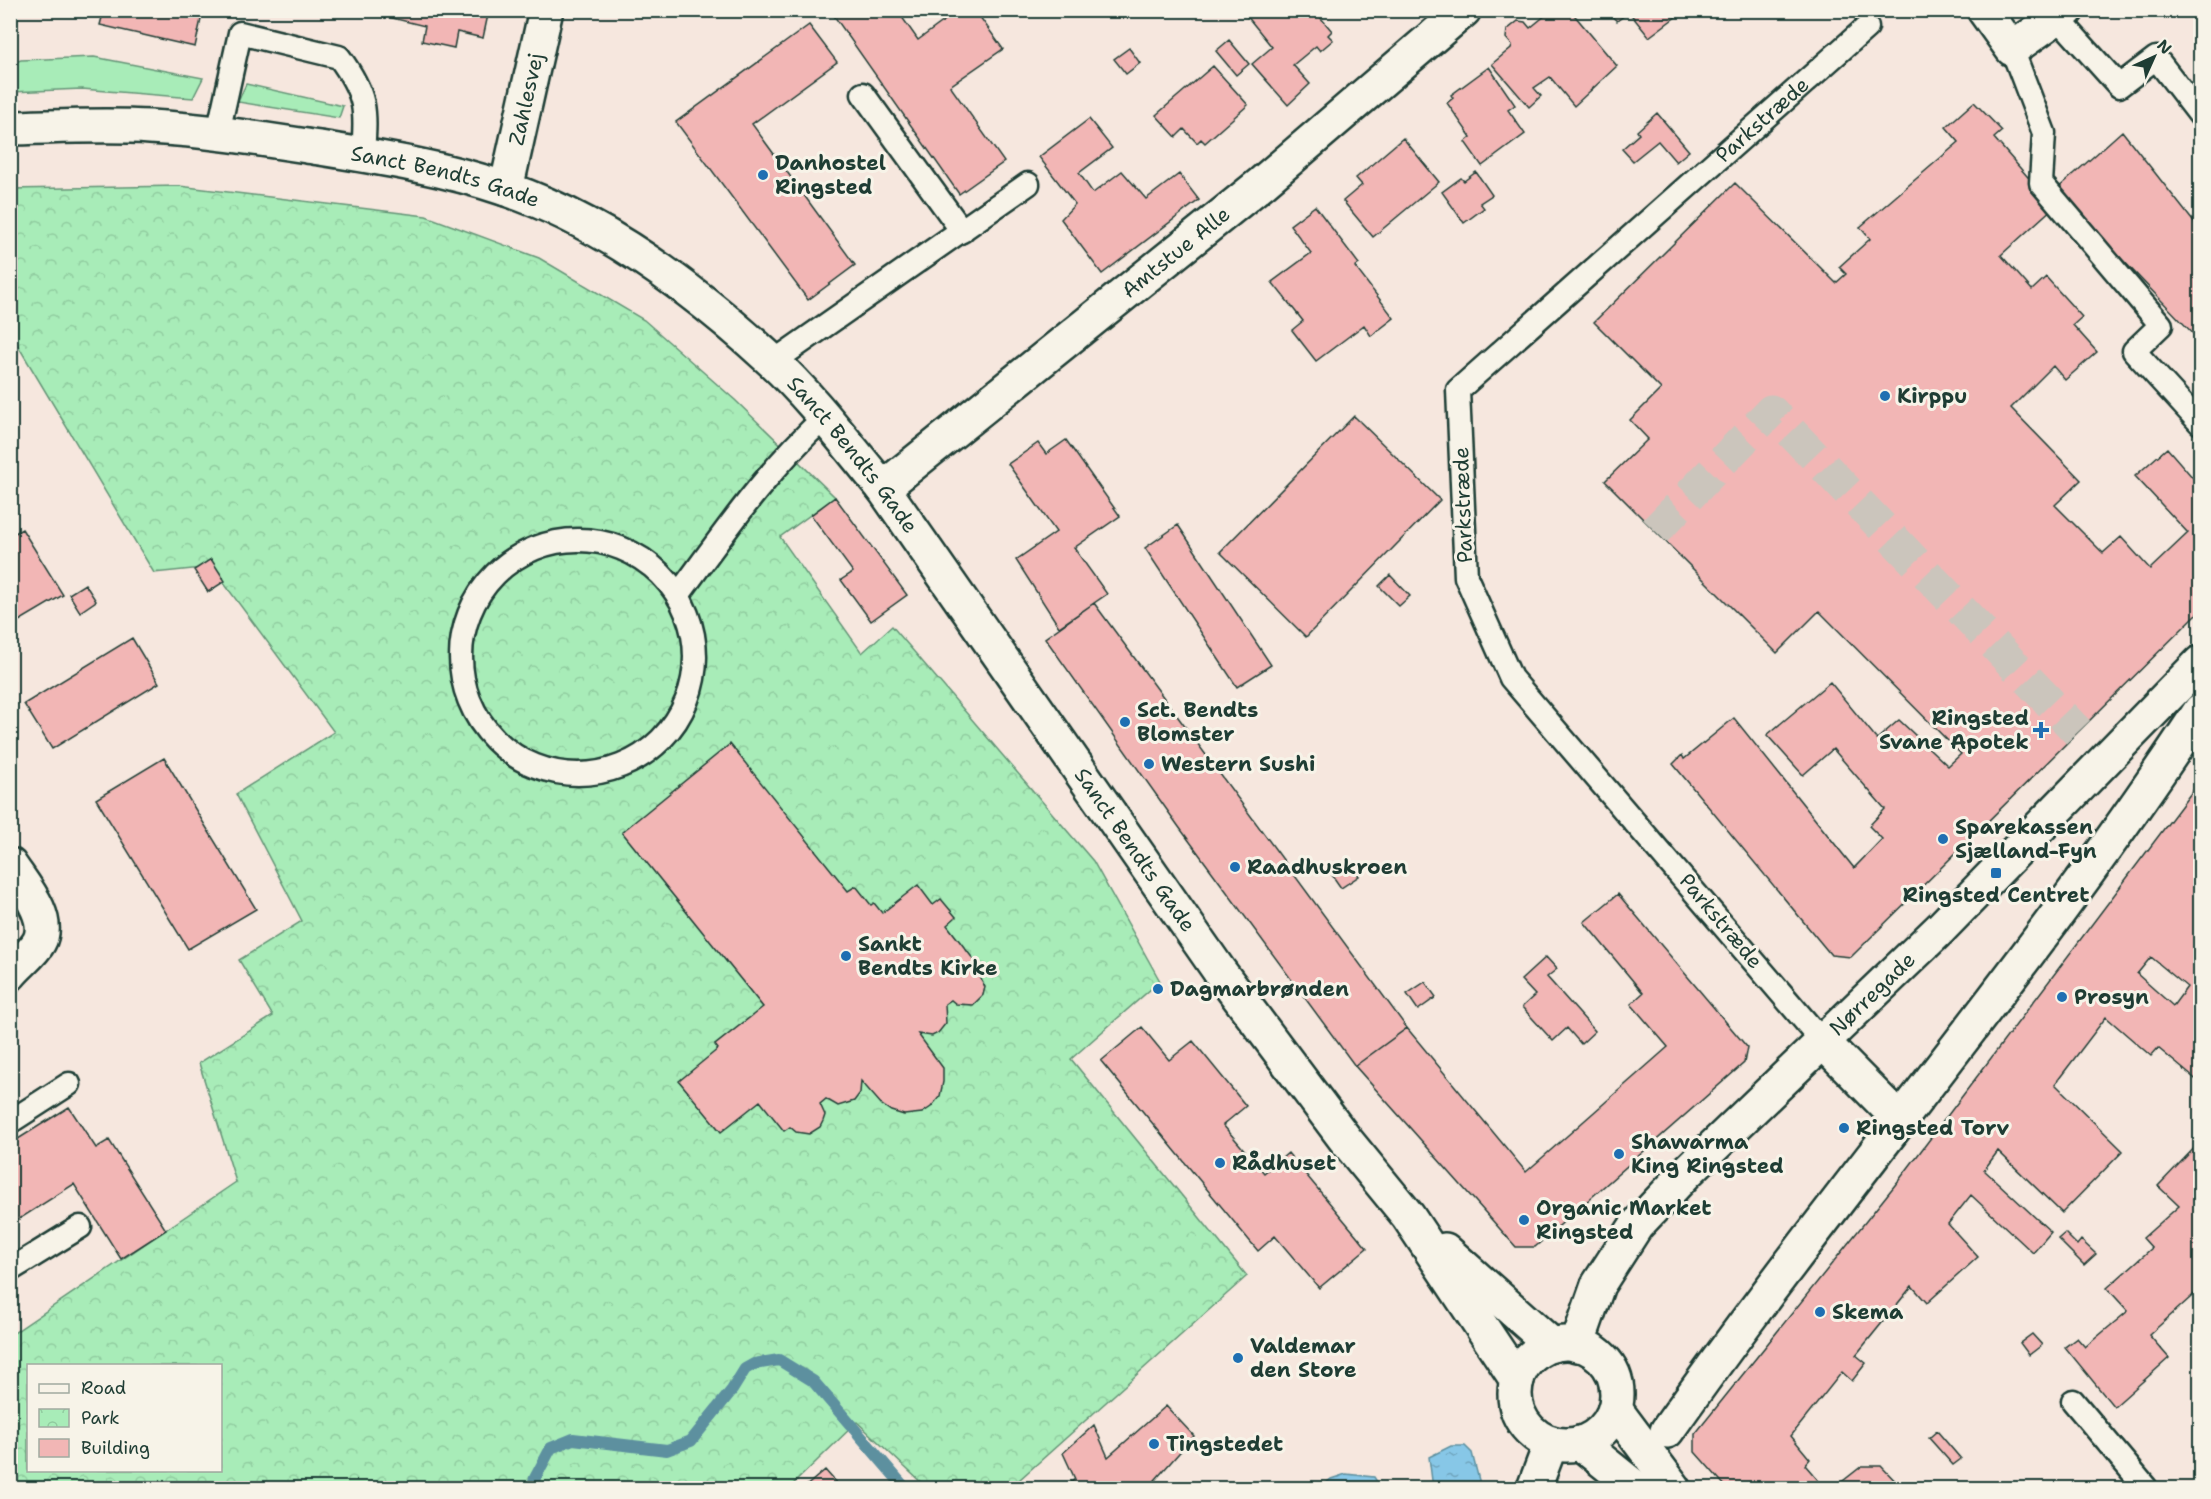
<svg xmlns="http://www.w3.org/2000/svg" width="2211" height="1499" viewBox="0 0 2211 1499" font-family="'Shantell Sans',sans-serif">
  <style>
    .grass { fill: #a8ecb8; stroke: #649476; stroke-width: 1.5 }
    .park { fill: url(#park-crowns); stroke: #649476; stroke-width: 1.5; fill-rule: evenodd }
    .water { fill: url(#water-ripples); stroke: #5d909f; stroke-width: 1.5 }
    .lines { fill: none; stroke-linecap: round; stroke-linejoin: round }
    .stream { stroke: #5d909f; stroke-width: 12 }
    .building { fill: #f2b6b5; stroke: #1f3d34; stroke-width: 1.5; fill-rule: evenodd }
    .street-tunnel { stroke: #cbc5bc; stroke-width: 33; stroke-dasharray: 33 16; stroke-linecap: butt }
    .lane-casing { stroke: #1f3d34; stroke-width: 27 }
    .street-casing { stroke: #1f3d34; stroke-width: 38 }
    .secondary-casing { stroke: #1f3d34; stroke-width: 38 }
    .lane { stroke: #f7f3e8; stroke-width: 22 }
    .street { stroke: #f7f3e8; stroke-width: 33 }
    .secondary { stroke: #f7f3e8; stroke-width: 33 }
    .poi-dot { fill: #1f6fb2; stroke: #f7f3e8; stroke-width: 2 }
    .labels { text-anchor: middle; stroke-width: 6; stroke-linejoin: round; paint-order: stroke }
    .street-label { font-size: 21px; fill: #1f3d34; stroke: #f7f3e8 }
    .poi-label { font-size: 21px; font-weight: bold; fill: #1f3d34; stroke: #f7f3e8; text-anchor: start }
  </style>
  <defs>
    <pattern id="park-crowns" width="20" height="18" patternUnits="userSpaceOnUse" patternTransform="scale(1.5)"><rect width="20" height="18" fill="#a8ecb8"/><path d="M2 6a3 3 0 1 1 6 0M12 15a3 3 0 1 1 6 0" fill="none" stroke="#90cb9f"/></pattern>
    <pattern id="water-ripples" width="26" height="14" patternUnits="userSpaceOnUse" patternTransform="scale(1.5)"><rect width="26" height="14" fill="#87c7e7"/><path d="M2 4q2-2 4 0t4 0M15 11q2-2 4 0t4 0" fill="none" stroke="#6ea3bc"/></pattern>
  </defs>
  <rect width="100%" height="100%" fill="#f6e7de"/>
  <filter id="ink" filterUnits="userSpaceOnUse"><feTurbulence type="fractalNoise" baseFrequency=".0167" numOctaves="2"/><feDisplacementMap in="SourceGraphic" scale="12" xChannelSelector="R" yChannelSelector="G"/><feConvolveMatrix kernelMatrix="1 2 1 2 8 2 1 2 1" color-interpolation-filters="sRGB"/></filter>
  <g filter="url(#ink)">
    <path class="grass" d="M94,57L203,78L193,98L82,89L11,92L12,63L21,60Z
      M246,84L343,106L339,118L238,102Z"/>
    <path class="park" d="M179,186L426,216L539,258L644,320L735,400L835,497L780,537L862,653L892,626L1093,861L1160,981L1071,1059L1247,1276L1010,1488H927L857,1422L789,1488H11V1335L236,1182L199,1063L273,1016L239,960L302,921L236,794L334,732L212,567L154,573L11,334V189ZM28,1366H220V1470H28Z"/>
    <path class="water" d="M1451,1446H1465L1472,1453L1481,1488H1433L1429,1457Z
      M1346,1474L1374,1477L1381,1488H1320L1331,1479Z"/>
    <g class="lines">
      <path class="stream" d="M533,1488L535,1478L551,1448L573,1439L667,1450L691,1441L732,1390L745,1369L754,1364L779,1360L813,1381L905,1488"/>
    </g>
    <path class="building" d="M104,10H203L195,47L100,25Z
      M377,10H489L483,38L457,32L454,48L422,41L425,26L376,14Z
      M836,10H897L918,40L959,10H975L1003,49L950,86L1004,162L959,194L832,13Z
      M1242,10H1314L1332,31L1328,35L1333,40L1320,51L1316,46L1293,65L1310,84L1288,105L1252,64L1272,47Z
      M1552,10L1560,15L1570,10L1617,66L1574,106L1550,77L1534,88L1541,96L1529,107L1492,64L1511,48L1512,45L1506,38L1507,30L1518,21L1525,22L1530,28Z
      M1605,10H1678L1681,13L1649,37L1629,12L1617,21Z
      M809,25L837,62L752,124L855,265L808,300L676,122Z
      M1229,40L1249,64L1236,75L1216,51Z
      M1129,48L1140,63L1126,74L1114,59Z
      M1213,66L1248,105L1205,143L1201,139L1197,143L1184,129L1176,137L1156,115Z
      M1489,67L1515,105L1508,110L1525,134L1482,166L1465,142L1471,137L1447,103L1453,98L1451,95Z
      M1974,102L2002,131L1994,138L2054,207L2001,255L2032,290L2046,277L2082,317L2073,325L2097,352L2065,380L2053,366L2011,408L2081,480L2055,505L2103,553L2121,537L2150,569L2188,533L2135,476L2167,448L2200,486V611L1851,957L1831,955L1673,764L1682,755L1684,759L1734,718L1854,868L1882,839L1869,826L1885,809L1833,749L1803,775L1767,735L1830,682L1877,739L1899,720L1948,766L1961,754L1819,611L1777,653L1605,481L1648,439L1630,420L1661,389L1594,322L1735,183L1836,283L1846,274L1839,267L1870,239L1860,227L1959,142L1946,127Z
      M1657,113L1689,151L1676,162L1658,141L1633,161L1622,149L1639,134L1637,131Z
      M1089,119L1112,148L1079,173L1093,193L1122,171L1146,199L1179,174L1199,200L1102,274L1061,219L1075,204L1039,157Z
      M2122,131L2200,230V341L2056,190Z
      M1403,138L1439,182L1373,237L1343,201L1362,185L1356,178Z
      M1476,172L1492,195L1480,203L1484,208L1464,223L1442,192L1461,178L1464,181Z
      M1315,206L1359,264L1355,267L1394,318L1371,336L1364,325L1316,361L1292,330L1303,321L1272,282L1311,253L1290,225Z
      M1354,416L1440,500L1306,637L1220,552Z
      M1066,440L1120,516L1074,548L1107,594L1059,627L1016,560L1056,532L1008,464L1038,443L1046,454Z
      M835,497L907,595L871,621L841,580L853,572L811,515Z
      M1178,525L1271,665L1237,687L1145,548Z
      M22,529L63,595L14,624L10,618V536Z
      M211,559L225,581L208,592L194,570Z
      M1390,575L1410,596L1399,606L1379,586Z
      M85,584L96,601L80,612L69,594Z
      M1094,603L1407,1028L1355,1066L1179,827L1045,638Z
      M132,638L159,683L52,749L24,704Z
      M730,744L848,891L856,886L871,905L874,903L882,913L918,885L933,905L941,899L956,917L947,925L984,973L980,977L985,987L983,995L973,1005L956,1004L951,1000L945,1004L946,1023L938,1033L932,1036L918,1034L943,1068V1082L940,1096L931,1107L922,1113L904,1115L891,1111L882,1105L861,1081L860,1093L854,1101L838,1106L826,1099L820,1104L825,1115L823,1121L820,1127L809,1134L796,1132L790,1127L784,1131L760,1101L721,1132L679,1081L718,1049L715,1045L763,1007L622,832Z
      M164,758L256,909L188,949L96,799Z
      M2200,781V1083L2158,1048L2151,1056L2106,1017L2055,1084L2123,1151L2062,1213L1998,1151L1984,1170L2051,1232L2033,1253L1971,1195L1948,1224L1978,1257L1927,1303L1912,1286L1856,1355L1866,1363L1852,1381L1842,1372L1791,1436L1810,1459L1805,1465L1825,1488H1727L1695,1452V1434L1899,1180ZM2151,957L2187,987L2173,1006L2137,974Z
      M1350,863L1359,876L1341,888L1332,875Z
      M1618,894L1747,1047L1744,1063L1535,1247H1516L1355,1066L1407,1028L1526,1172L1668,1047L1631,1004L1643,993L1584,922Z
      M1546,957L1557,969L1547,977L1595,1031L1581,1044L1567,1028L1553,1041L1522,1007L1535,995L1521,980Z
      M1425,982L1436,997L1418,1010L1407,994Z
      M1142,1027L1169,1060L1193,1041L1246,1106L1223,1125L1264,1173L1288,1153L1367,1248L1319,1288L1275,1236L1258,1251L1101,1061Z
      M69,1107L96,1148L109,1140L166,1230L121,1259L74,1184L10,1225V1144Z
      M2200,1142V1229L2198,1232L2200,1235V1289L2149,1335L2169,1358L2114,1407L2065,1347L2077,1338L2085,1347L2128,1311L2107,1288L2152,1248L2143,1238L2179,1206L2158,1186Z
      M2065,1233L2077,1245L2081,1240L2096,1254L2084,1265L2058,1239Z
      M2032,1334L2042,1345L2029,1355L2020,1343Z
      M1166,1406L1194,1436L1148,1488H1064L1075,1479L1063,1453L1094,1425L1108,1457Z
      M1937,1431L1961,1459L1953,1465L1929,1438Z
      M1862,1466H1881L1902,1488H1834Z
      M825,1470L841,1488H804Z"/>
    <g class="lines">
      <path class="street-tunnel" d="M1655,531L1771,411L2078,732"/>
      <defs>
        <g id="lane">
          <path d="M2057,17L2119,86L2156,58L2200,115"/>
          <path d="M2012,49L2044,133L2041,183L2161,325L2134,351L2200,423"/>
          <path d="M863,94L962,231"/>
          <path d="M218,133L240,33L339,57C367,95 366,109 363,155"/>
          <path d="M773,362L1028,184"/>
          <circle cx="578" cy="657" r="117"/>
          <path d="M679,594C724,533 768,469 825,417"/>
          <path id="s1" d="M1823,1042L1511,678L1466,577L1458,390L1867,27"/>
          <path d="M10,1122L69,1084"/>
          <path d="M10,1270L80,1227"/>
          <path d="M2073,1401L2146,1488"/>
        </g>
        <g id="street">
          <path d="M1984,10L2012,49L2067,10"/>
          <path id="s2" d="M506,189L546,10"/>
          <path id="s3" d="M883,488L1262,183L1464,10"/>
          <path d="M10,865C23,885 52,918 39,942C33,953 19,963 10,974"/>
          <path d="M1823,1042L1901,1121"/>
          <path id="s4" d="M1577,1345L1598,1285L1636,1226L1688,1171L1941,928L2200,663"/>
          <path d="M1667,1431C1839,1187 2036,961 2200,711"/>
          <path d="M1534,1488L1551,1443"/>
        </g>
        <g id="secondary">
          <path id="s5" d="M10,128C57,127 103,124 150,127C203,130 255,138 307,146C375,157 442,167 506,189C605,222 696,291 772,361C813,399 847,445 883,488L1220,972L1345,1139L1408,1216L1517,1380"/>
          <path d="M1445,1250L1552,1345"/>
          <circle cx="1566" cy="1394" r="51"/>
          <path d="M1615,1409L1674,1488"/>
          <path d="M1580,1443L1636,1488"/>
        </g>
      </defs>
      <use href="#lane" class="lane-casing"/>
      <use href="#street" class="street-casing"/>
      <use href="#secondary" class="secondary-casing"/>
      <use href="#lane" class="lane"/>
      <use href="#street" class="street"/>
      <use href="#secondary" class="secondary"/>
    </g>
  </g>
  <g class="poi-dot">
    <circle cx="763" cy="175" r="6"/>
    <circle cx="1885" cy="396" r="6"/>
    <circle cx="1125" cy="722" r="6"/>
    <path d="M2038 721h6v6h6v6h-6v6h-6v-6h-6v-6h6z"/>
    <circle cx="1149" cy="764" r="6"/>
    <circle cx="1943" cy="839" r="6"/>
    <circle cx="1235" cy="867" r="6"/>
    <rect x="1990" y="867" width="12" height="12" rx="3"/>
    <circle cx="846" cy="956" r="6"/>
    <circle cx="1158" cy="989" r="6"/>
    <circle cx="2062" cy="997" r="6"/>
    <circle cx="1844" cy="1128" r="6"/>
    <circle cx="1619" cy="1154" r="6"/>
    <circle cx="1220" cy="1163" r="6"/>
    <circle cx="1524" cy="1220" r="6"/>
    <circle cx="1820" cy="1312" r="6"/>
    <circle cx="1238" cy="1358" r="6"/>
    <circle cx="1154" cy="1444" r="6"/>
  </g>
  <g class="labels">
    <g class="street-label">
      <text dy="7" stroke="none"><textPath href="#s2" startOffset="92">Zahlesvej</textPath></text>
      <text dy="7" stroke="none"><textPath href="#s1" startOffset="1184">Parkstræde</textPath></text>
      <text dy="7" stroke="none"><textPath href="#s5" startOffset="440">Sanct Bendts Gade</textPath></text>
      <text dy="7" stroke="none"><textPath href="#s3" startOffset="376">Amtstue Alle</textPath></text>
      <text dy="7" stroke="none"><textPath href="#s5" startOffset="945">Sanct Bendts Gade</textPath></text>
      <text transform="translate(1463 505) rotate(-92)" y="7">Parkstræde</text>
      <text dy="7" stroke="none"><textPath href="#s5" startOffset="1431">Sanct Bendts Gade</textPath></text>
      <text transform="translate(1721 921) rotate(50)" y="7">Parkstræde</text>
      <text dy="7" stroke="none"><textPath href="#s4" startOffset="465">Nørregade</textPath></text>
    </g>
    <g class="poi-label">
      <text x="775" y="170">Danhostel<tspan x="775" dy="24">Ringsted</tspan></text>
      <text x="1897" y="403">Kirppu</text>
      <text x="1137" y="717">Sct. Bendts<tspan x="1137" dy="24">Blomster</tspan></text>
      <text x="2029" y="725" text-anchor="end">Ringsted<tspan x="2029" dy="24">Svane Apotek</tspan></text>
      <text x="1161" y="771">Western Sushi</text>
      <text x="1955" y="834">Sparekassen<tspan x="1955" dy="24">Sjælland-Fyn</tspan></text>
      <text x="1247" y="874">Raadhuskroen</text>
      <text x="1996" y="902" text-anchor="middle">Ringsted Centret</text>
      <text x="858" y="951">Sankt<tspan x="858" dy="24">Bendts Kirke</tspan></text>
      <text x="1170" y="996">Dagmarbrønden</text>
      <text x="2074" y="1004">Prosyn</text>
      <text x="1856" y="1135">Ringsted Torv</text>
      <text x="1631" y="1149">Shawarma<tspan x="1631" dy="24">King Ringsted</tspan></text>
      <text x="1232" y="1170">Rådhuset</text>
      <text x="1536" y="1215">Organic Market<tspan x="1536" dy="24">Ringsted</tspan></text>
      <text x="1832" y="1319">Skema</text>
      <text x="1250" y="1353">Valdemar<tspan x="1250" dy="24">den Store</tspan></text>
      <text x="1166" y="1451">Tingstedet</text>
    </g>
  </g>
  <rect width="2211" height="1499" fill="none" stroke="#f7f3e8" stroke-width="36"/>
  <rect x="18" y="18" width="2175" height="1463" fill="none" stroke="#1f3d34" stroke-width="2" filter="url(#ink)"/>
  <rect x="27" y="1364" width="195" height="108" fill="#f7f3e8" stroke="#a1aaa0" stroke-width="1.5"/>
  <rect x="39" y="1384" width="30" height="9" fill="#f7f3e8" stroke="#a1aaa0" stroke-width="1.5"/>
  <text x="81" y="1394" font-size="18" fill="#1f3d34">Road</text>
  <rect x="39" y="1409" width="30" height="18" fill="url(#park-crowns)" stroke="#a1aaa0" stroke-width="1.5"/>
  <text x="81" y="1424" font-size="18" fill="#1f3d34">Park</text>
  <rect x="39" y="1439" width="30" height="18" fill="#f2b6b5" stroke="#a1aaa0" stroke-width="1.5"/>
  <text x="81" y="1454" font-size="18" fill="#1f3d34">Building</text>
  <g transform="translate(2154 57) rotate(45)" stroke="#f7f3e8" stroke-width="4.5" paint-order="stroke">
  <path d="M0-4.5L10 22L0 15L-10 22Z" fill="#1f3d34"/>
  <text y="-9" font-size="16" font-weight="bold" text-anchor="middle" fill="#1f3d34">N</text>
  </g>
</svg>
